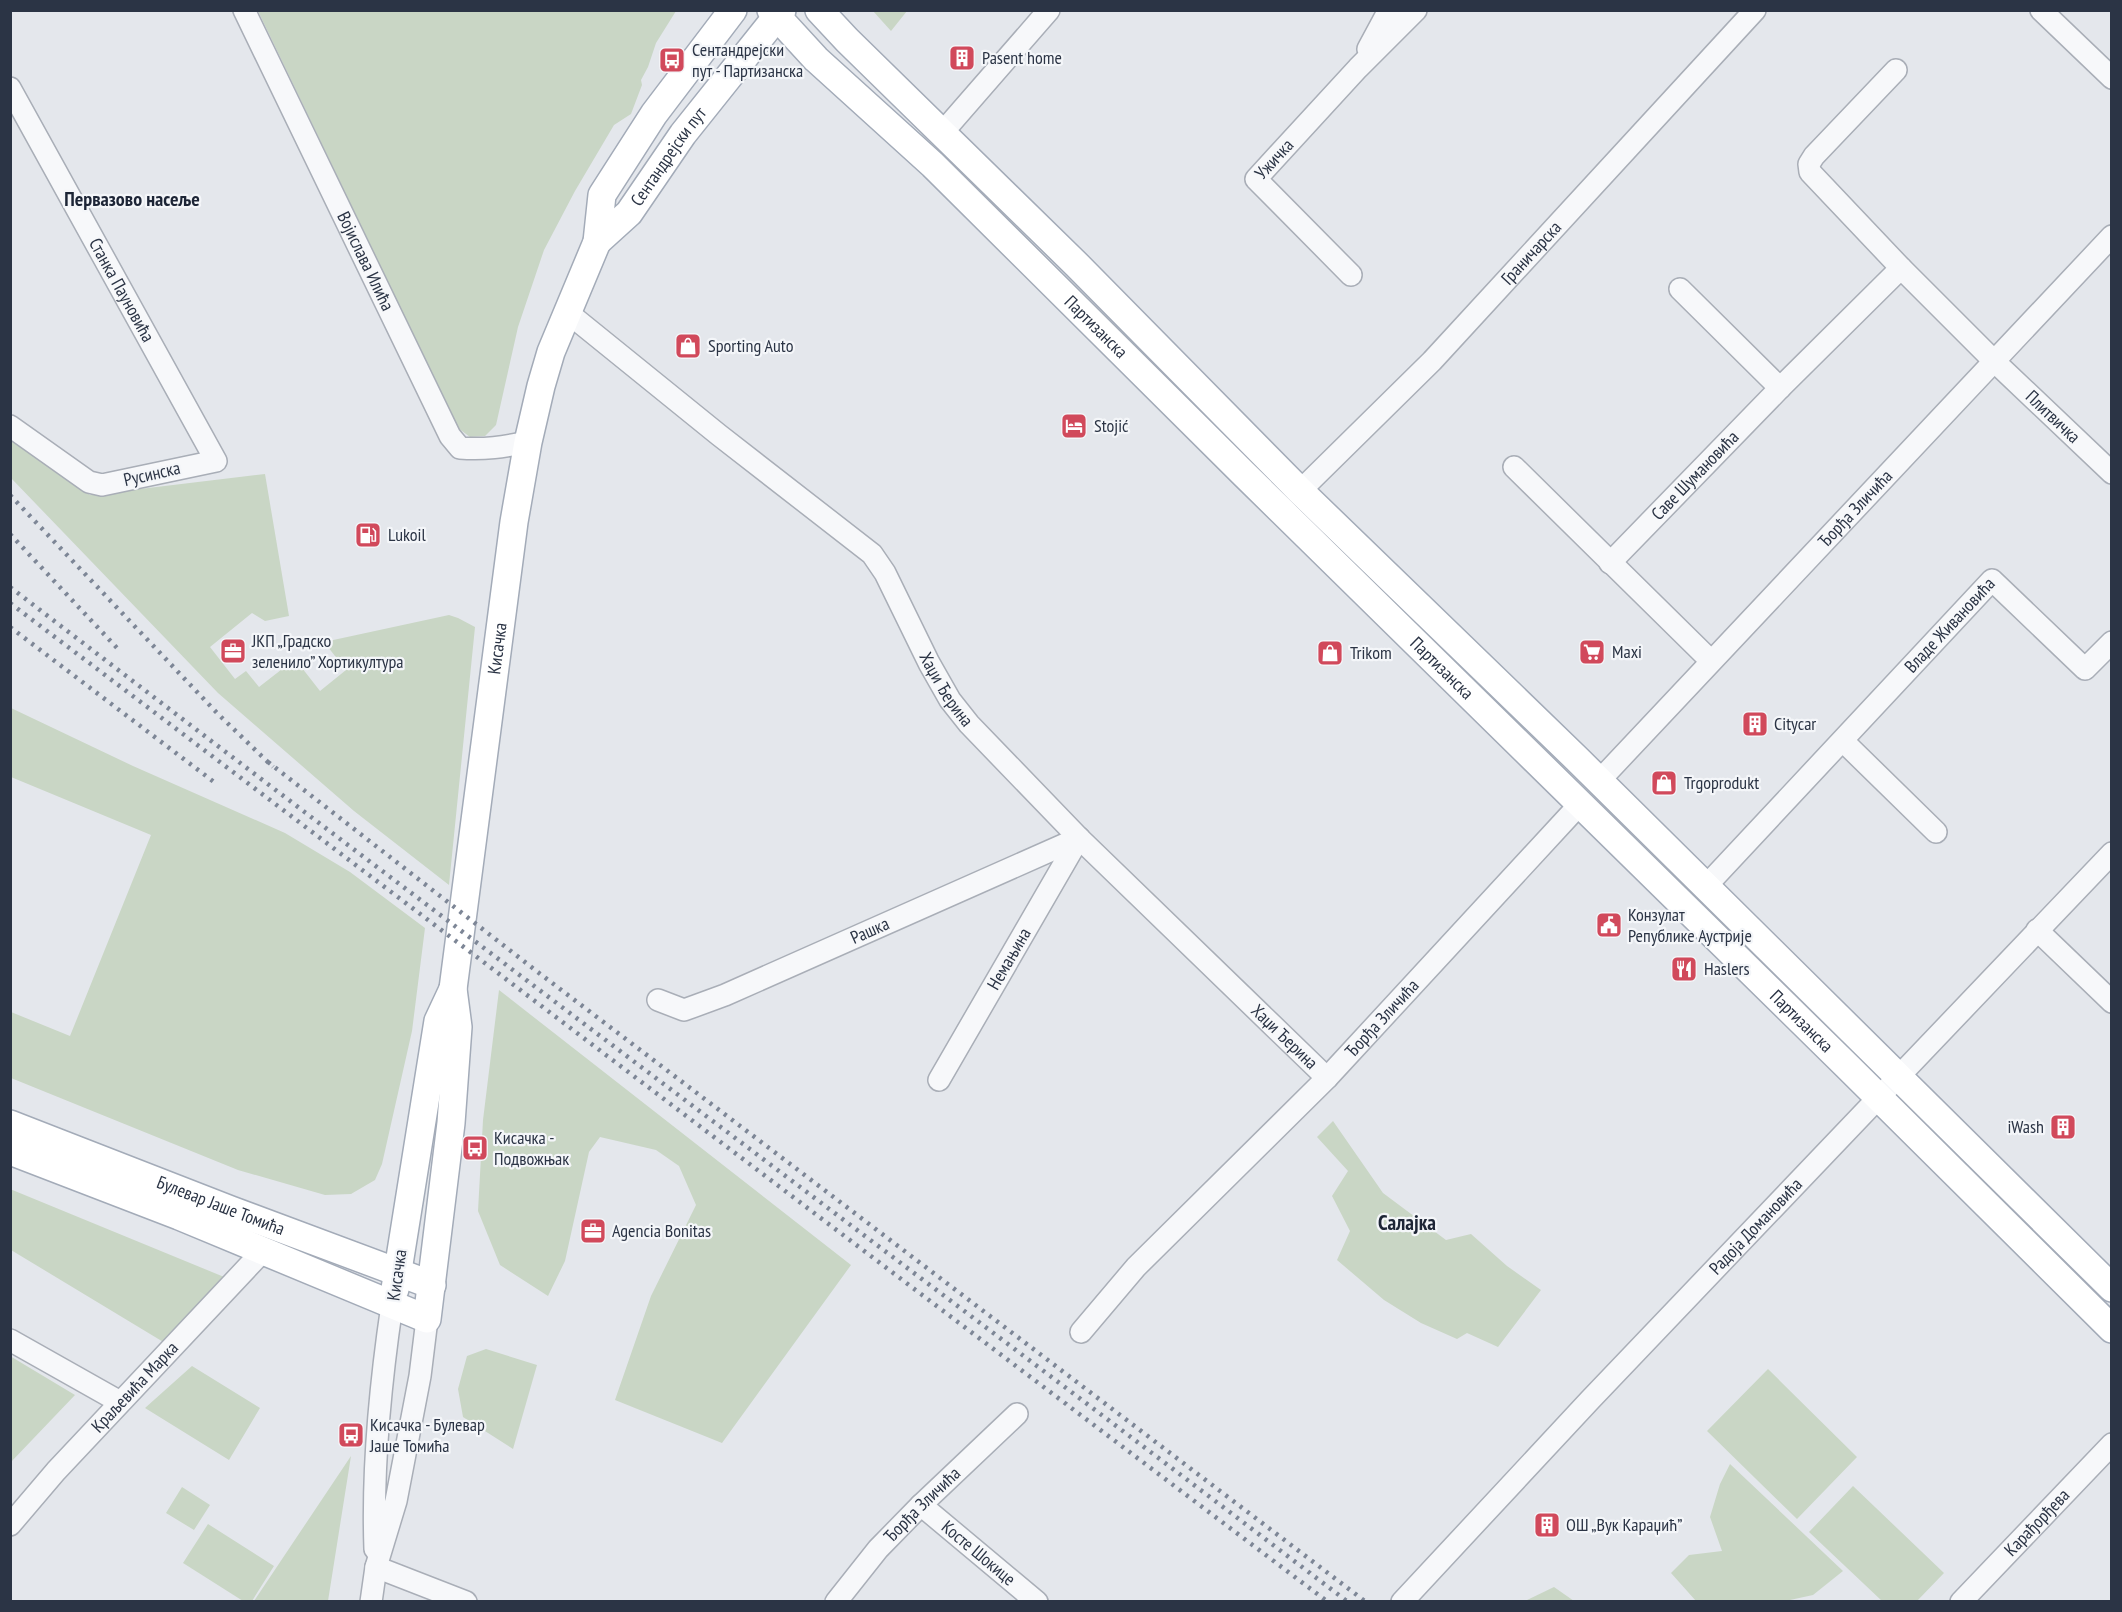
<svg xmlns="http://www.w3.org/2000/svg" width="2122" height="1612" viewBox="0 0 2122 1612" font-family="'PT Sans Narrow',sans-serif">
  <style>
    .green { fill: #c9d6c5 }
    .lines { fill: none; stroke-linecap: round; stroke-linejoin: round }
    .minor-casing { stroke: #a9aeb7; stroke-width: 24 }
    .major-casing { stroke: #a3abb8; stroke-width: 30 }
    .minor { stroke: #f7f8fa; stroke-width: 21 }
    .major { stroke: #fff; stroke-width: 27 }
    .rail { stroke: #7d8696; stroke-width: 4.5; stroke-dasharray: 3 6; stroke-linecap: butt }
    .labels { text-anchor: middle; stroke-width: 4.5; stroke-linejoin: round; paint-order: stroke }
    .poi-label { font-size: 18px; fill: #2b3445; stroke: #f4f6f9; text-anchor: start }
    .street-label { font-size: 18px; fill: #2b3445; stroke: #f4f6f9 }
    .neighbourhood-label { font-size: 20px; font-weight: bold; fill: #1d2536; stroke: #f4f6f9 }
    .quarter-label { font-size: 21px; font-weight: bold; fill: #1d2536; stroke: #f4f6f9 }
  </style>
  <rect width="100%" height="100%" fill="#e4e7ec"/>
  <path class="green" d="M258,11H676L656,43L648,67L641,80L642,85L631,114L614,125L575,191L544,250L518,327L496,425L485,436L470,437L458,428Z
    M873,11H907L891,31Z
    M11,436L90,495L265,474L289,616L265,621L252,613L210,647L235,679L246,671L259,687L295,659L320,691L346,670L324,642L449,615L458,618L475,627L449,885L354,811L218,693L11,478Z
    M11,708L133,766L285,833L350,872L425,928L412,1031L382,1164L375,1180L351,1194L325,1195L238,1170L11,1078V1012L70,1036L151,835L11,777Z
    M499,990L851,1265L722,1443L615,1400L651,1296L696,1205L679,1166L656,1150L600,1137L589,1152L565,1261L548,1296L500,1265L478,1211L483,1120Z
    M1333,1121L1383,1193L1446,1240L1471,1234L1507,1266L1541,1290L1498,1347L1467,1333L1457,1339L1421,1323L1384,1300L1337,1260L1350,1231L1332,1196L1348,1171L1317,1137Z
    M10,1189L229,1279L165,1343L11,1250Z
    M486,1349L537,1365L513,1449L463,1417L458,1389L467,1356Z
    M10,1356L75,1395L11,1462H10Z
    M192,1366L260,1408L229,1460L145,1408Z
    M1768,1369L1857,1457L1797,1519L1707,1431Z
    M351,1456L328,1601H254Z
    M1730,1464L1843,1571L1813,1595L1790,1600V1601H1696L1671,1573L1689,1555L1722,1551L1710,1517L1720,1484Z
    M1853,1486L1944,1573L1917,1601H1882L1809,1532Z
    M182,1487L210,1505L194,1530L166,1513Z
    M208,1524L274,1566L252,1601H243L183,1563Z
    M1554,1587L1574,1601H1525Z"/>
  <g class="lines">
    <defs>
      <g id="minor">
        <path id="s1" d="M244,10L450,436L460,448C484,450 504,447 528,442"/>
        <path d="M2041,10L2112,78"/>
        <path d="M1368,49L1389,10"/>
        <path d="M1896,70L1814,156L1809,164L1810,172L1901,268"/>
        <path id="s2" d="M10,88L216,461L102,485L89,482L10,426"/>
        <path d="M942,133L1049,10"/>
        <path id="s3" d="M1351,275L1256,179L1358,68L1416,10"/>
        <path d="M1680,289L1780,388"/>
        <path id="s4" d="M567,312L719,435L872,554L885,573L929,663L950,700L969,724L1079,838L1327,1078"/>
        <path d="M1514,467L1711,661"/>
        <path id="s5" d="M1300,491L1432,361L1755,10"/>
        <path id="s6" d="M1610,563L1780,388L1901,268L1994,361L2112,473"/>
        <path d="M1843,741L1936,832"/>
        <path id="s7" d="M1599,781L2112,236"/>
        <path id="s8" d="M1706,886L1992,580L2085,669L2112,642"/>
        <path d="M2037,930L2112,1002"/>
        <path id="s9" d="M658,1000L684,1010L725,995L1079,838"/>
        <path id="s10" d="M939,1080L1079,838"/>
        <path id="s11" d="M1081,1332L1136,1267L1327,1078L1580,804"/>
        <path d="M10,1340L120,1402"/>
        <path id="s12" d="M921,1505L1037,1602"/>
        <path id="s13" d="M10,1525L56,1471L262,1252"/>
        <path d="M375,1549C372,1467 380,1386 392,1305"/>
        <path d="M376,1567L466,1602"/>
        <path d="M371,1602L376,1567L396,1501L420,1376L427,1319"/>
        <path id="s14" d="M836,1602L878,1549L921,1505L1017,1414"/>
        <path id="s15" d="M1402,1602L1590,1400L2112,853"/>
        <path id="s16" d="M1961,1602L2112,1444"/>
      </g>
      <g id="major">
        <path id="s17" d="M771,10L816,59L933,165L1245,475L1847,1066L2112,1329"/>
        <path d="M819,10L847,40L1077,265L1300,491L1577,759L2112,1288"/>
        <path id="s18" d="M597,242L629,213L683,134L782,10"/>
        <path id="s19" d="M10,1124L231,1210L432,1285"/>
        <path id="s20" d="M10,1151L179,1216L427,1319L451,1123L458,1027L453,989L514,522L528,442L541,386L551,352L597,242L602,195L654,114L733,10"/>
        <path d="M395,1289L438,1021L453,989"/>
      </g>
    </defs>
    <use href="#minor" class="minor-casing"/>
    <use href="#major" class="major-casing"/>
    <use href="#minor" class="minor"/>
    <use href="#major" class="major"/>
    <path class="rail" d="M10,495L218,714L273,767
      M10,534L118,649
      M10,587C454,928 903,1263 1348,1602
      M10,603C450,936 888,1270 1328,1602
      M10,627L214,782
      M268,762L539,973L1366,1602"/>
  </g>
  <defs>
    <symbol id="building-square" viewBox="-11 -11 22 22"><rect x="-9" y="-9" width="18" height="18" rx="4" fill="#d1495b" stroke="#f4f6f9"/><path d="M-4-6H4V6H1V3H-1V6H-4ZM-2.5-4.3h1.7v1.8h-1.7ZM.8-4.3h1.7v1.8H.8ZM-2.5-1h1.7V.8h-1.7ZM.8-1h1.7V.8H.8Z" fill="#fff"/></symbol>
    <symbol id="bus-square" viewBox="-11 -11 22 22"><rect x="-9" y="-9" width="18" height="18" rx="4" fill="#d1495b" stroke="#f4f6f9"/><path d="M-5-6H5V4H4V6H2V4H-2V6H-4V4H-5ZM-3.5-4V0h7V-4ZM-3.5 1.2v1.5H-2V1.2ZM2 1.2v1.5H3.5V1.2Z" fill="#fff"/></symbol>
    <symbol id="shop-square" viewBox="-11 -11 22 22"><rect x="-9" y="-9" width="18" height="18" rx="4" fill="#d1495b" stroke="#f4f6f9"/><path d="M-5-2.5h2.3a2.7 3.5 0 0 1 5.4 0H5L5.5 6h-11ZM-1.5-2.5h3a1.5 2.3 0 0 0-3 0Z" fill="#fff"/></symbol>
    <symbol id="hotel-square" viewBox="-11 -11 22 22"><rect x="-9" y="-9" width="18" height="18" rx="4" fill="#d1495b" stroke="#f4f6f9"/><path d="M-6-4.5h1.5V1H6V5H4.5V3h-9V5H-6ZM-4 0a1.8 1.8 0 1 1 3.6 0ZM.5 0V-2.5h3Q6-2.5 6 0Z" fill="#fff"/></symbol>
    <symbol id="fuel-square" viewBox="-11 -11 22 22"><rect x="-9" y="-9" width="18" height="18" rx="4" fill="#d1495b" stroke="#f4f6f9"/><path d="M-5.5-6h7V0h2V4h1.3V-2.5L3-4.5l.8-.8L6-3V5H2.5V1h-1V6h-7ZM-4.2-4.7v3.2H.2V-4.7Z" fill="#fff"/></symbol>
    <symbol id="office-square" viewBox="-11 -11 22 22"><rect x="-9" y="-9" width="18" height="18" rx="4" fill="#d1495b" stroke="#f4f6f9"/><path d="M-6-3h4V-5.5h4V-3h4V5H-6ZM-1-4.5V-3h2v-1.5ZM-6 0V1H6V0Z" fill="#fff"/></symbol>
    <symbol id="supermarket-square" viewBox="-11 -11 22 22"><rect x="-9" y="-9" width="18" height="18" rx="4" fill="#d1495b" stroke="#f4f6f9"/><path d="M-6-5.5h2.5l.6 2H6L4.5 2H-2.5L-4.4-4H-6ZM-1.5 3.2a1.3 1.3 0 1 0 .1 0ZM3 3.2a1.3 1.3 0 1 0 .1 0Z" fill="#fff"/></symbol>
    <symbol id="civic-square" viewBox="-11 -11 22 22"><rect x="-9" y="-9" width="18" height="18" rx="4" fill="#d1495b" stroke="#f4f6f9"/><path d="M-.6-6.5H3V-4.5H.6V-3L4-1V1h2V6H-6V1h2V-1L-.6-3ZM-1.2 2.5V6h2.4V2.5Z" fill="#fff"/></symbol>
    <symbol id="restaurant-square" viewBox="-11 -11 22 22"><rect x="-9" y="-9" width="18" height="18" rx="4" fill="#d1495b" stroke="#f4f6f9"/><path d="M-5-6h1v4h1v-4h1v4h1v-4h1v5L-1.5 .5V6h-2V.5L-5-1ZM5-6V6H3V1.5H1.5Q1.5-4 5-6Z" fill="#fff"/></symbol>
  </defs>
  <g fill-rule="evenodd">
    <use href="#building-square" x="947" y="43" width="30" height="30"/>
    <use href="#bus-square" x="657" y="45" width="30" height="30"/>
    <use href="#shop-square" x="673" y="331" width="30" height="30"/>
    <use href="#hotel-square" x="1059" y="411" width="30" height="30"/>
    <use href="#fuel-square" x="353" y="520" width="30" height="30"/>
    <use href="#office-square" x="218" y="636" width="30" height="30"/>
    <use href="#supermarket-square" x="1577" y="637" width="30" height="30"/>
    <use href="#shop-square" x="1315" y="638" width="30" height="30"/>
    <use href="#building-square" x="1740" y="709" width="30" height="30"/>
    <use href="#shop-square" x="1649" y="768" width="30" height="30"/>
    <use href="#civic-square" x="1594" y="910" width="30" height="30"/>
    <use href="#restaurant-square" x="1669" y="954" width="30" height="30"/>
    <use href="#building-square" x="2048" y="1112" width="30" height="30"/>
    <use href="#bus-square" x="460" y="1133" width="30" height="30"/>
    <use href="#office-square" x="578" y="1216" width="30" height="30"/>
    <use href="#bus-square" x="336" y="1420" width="30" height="30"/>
    <use href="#building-square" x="1532" y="1510" width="30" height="30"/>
  </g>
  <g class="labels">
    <g class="poi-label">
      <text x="692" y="56">Сентандрејски<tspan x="692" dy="21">пут - Партизанска</tspan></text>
      <text x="982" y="64">Pasent home</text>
      <text x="708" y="352">Sporting Auto</text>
      <text x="1094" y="432">Stojić</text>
      <text x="388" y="541">Lukoil</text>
      <text x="252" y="647">ЈКП „Градско<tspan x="252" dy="21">зеленило” Хортикултура</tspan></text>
      <text x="1612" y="658">Maxi</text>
      <text x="1350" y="659">Trikom</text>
      <text x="1774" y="730">Citycar</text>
      <text x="1684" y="789">Trgoprodukt</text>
      <text x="1628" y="921">Конзулат<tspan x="1628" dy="21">Републике Аустрије</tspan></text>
      <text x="1704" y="975">Haslers</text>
      <text x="2044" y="1133" text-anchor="end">iWash</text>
      <text x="494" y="1144">Кисачка -<tspan x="494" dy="21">Подвожњак</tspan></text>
      <text x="612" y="1237">Agencia Bonitas</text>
      <text x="370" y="1431">Кисачка - Булевар<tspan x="370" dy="21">Јаше Томића</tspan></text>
      <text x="1566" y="1531">ОШ „Вук Караџић”</text>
    </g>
    <g class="street-label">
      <text dy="6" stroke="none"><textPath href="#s18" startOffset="112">Сентандрејски пут</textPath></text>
      <text dy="6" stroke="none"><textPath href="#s3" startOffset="162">Ужичка</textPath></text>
      <text dy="6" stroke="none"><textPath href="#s5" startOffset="332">Граничарска</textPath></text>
      <text dy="6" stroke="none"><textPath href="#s1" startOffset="279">Војислава Илића</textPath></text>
      <text dy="6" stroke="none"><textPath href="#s2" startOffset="231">Станка Пауновића</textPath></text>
      <text dy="6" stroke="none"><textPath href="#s17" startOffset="454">Партизанска</textPath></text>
      <text dy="6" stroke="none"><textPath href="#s6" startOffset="627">Плитвичка</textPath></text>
      <text transform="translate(152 474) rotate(-13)" y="6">Русинска</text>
      <text dy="6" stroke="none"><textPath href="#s6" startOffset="122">Саве Шумановића</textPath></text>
      <text dy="6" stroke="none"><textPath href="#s7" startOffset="374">Ђорђа Зличића</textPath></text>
      <text dy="6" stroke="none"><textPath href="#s8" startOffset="357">Владе Живановића</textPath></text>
      <text dy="6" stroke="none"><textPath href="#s20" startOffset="1125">Кисачка</textPath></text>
      <text dy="6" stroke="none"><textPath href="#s17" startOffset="940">Партизанска</textPath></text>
      <text dy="6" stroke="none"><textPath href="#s4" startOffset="544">Хаџи Ђерина</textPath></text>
      <text dy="6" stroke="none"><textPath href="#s9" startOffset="230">Рашка</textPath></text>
      <text dy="6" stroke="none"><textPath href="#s10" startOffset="140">Немањина</textPath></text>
      <text dy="6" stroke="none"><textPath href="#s11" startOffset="435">Ђорђа Зличића</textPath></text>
      <text dy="6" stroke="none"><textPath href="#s17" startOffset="1444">Партизанска</textPath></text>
      <text dy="6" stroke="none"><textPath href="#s4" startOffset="1030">Хаџи Ђерина</textPath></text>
      <text dy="6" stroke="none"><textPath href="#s19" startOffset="226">Булевар Јаше Томића</textPath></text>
      <text dy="6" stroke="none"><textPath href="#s15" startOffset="516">Радоја Домановића</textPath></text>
      <text transform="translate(397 1275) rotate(-82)" y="6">Кисачка</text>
      <text dy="6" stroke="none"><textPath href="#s13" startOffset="186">Краљевића Марка</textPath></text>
      <text dy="6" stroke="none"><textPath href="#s14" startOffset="130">Ђорђа Зличића</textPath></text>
      <text dy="6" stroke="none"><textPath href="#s16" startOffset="110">Карађорђева</textPath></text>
      <text dy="6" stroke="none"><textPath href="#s12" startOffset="75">Косте Шокице</textPath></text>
    </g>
    <g class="neighbourhood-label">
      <text x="132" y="206">Первазово насеље</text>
    </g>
    <g class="quarter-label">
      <text x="1407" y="1230">Салајка</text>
    </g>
  </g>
  <rect width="2122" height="1612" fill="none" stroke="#2b3445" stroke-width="24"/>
</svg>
